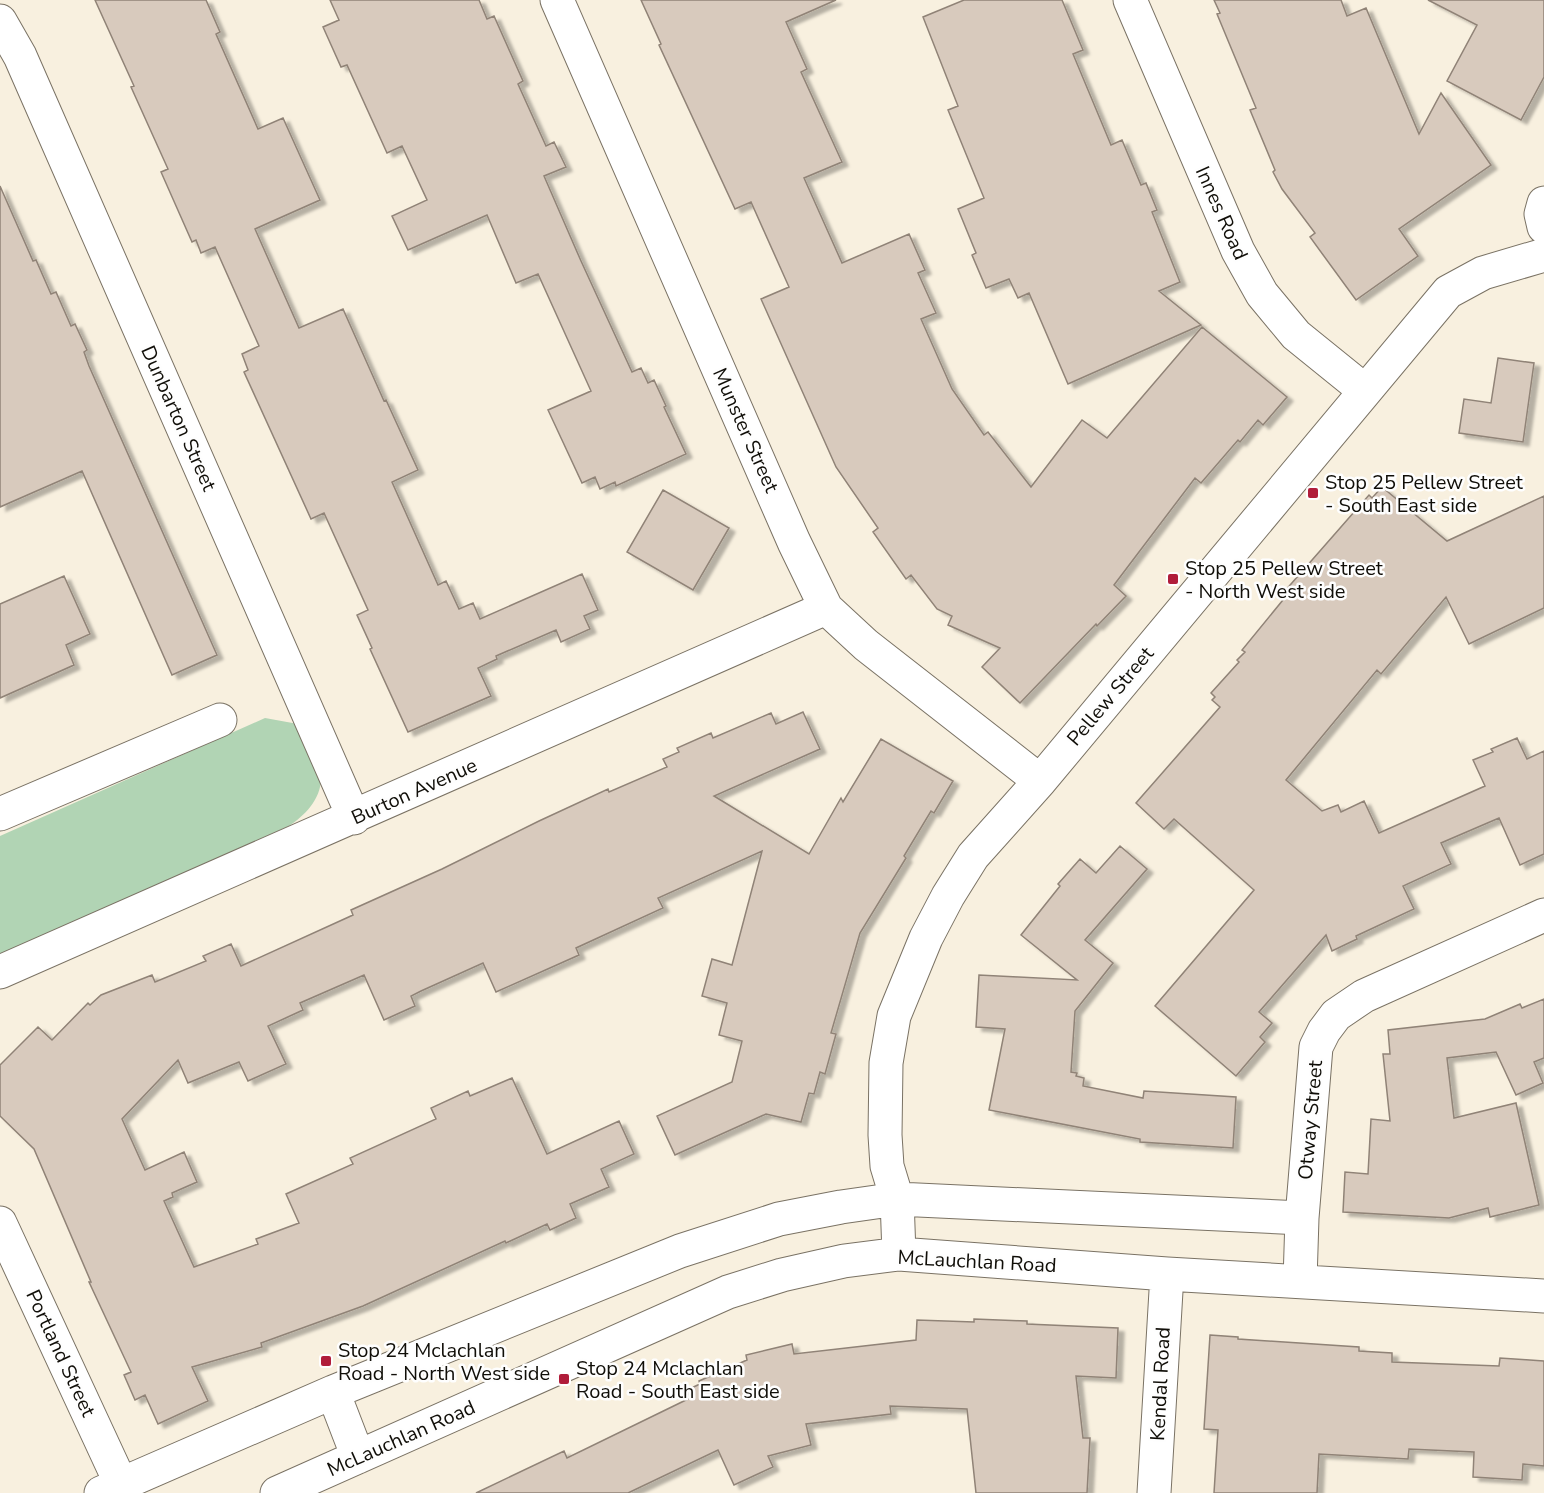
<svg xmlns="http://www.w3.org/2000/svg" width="1544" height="1493" viewBox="0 0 1544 1493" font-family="'Nunito Sans',sans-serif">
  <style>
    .green { fill: #b1d4b4 }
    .building { fill: #d8cabd; stroke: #908377; stroke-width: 1.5; filter: url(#shadow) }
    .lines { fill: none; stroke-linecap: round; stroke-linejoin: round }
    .minor-casing { stroke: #7a7264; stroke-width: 35 }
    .minor { stroke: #fff; stroke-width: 33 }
    .poi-dot { fill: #b01c3a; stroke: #fefefe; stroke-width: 2 }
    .labels { text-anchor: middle; stroke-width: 5; stroke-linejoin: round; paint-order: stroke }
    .street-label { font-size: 20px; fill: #100e08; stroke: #fefefe }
    .poi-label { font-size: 20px; fill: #100e08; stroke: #fefefe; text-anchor: start }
  </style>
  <defs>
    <filter id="shadow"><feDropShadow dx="6" dy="4" stdDeviation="1.5" flood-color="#0004"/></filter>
  </defs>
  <rect width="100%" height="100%" fill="#f8f0df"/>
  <path class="green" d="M265,718L298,724C305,738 317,757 320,772C325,795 306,815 289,826L0,955V836Z"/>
  <path class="building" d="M95,0H206L220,32L216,34L258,129L283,118L320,200L255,229L299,328L343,309L384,401L386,400L418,470L392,482L438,585L446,581L459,609L473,603L480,619L582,574L598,610L584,616L590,629L561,642L556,630L496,656L497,659L478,668L491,696L408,732L370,649L372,648L357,615L368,610L324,513L311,519L244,372L248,370L242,354L259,346L215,247L201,253L196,240L192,242L161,172L168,169L131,87L134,86Z
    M330,0H479L487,19L494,16L523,81L518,84L546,146L554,142L566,167L544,176L581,261L632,372L641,368L648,383L654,380L666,406L664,407L686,454L616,486L615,482L600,489L595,477L582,483L548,410L591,391L538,274L516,283L487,215L408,250L392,216L427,200L402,146L387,153L347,65L341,67L323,27L339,20Z
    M641,0H836L786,22L807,69L801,72L842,162L804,178L842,263L909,234L925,270L918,273L936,313L921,319L952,389L984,435L988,432L1031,487L1082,420L1107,438L1202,327L1287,397L1263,425L1258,420L1240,442L1238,440L1201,483L1195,478L1114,585L1126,596L1097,626L1096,624L1020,703L982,667L1000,648L948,625L952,616L937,609L911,575L906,579L873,532L878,528L836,467L761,299L789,287L751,202L735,209L659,45L661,44Z
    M964,0H1062L1083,50L1073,54L1111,145L1122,140L1141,185L1146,183L1157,210L1152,212L1180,282L1159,291L1201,325L1068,384L1029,293L1018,298L1009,279L986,288L972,255L976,253L958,209L984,198L948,110L958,106L923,17Z
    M1214,0H1341L1347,16L1366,8L1419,134L1441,93L1491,165L1399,229L1418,256L1356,300L1310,237L1315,233L1282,189L1273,172L1275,170L1250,110L1256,108L1217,14L1220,13Z
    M1428,0H1544V77L1521,120L1447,81L1477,25Z
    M0,186L33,261L36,260L51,294L56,292L71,326L75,324L87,350L84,352L89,366L217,655L172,675L82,471L0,507Z
    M1498,358L1534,363L1523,442L1459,433L1464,399L1491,403Z
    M1382,487L1447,541L1544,496V608L1469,644L1446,597L1381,674L1377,670L1286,780L1322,811L1338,805L1341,812L1364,801L1379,833L1485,786L1473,760L1493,752L1491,749L1517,738L1527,759L1544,751V854L1520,865L1499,818L1441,843L1451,864L1403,886L1414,909L1356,936L1357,939L1332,951L1326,935L1259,1012L1272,1023L1260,1037L1265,1042L1236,1076L1155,1006L1254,890L1174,819L1164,829L1136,803L1220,707L1212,700L1215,697L1211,693L1239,662L1237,660L1245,652L1242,650L1287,595L1284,592L1369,495L1372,498Z
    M663,490L729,528L693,590L627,552Z
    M64,576L90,634L66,645L74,665L0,698V604Z
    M803,712L820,749L714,796L809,854L841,798L843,802L881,739L953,781L934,813L931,811L904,856L906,858L860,933L831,1033L836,1034L825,1074L820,1072L814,1094L809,1093L801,1122L766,1114L675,1155L657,1116L732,1082L742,1041L719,1035L727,1003L702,996L712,959L732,965L762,851L658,898L663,908L576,948L579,955L496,992L483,963L421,991L411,996L415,1006L384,1020L364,975L300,1003L303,1010L268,1026L286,1064L248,1081L239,1062L188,1083L178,1060L122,1119L145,1170L184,1152L197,1182L172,1193L173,1197L164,1201L194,1267L258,1244L256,1239L299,1223L286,1194L353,1164L350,1158L436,1119L431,1108L468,1091L470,1096L512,1078L547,1154L619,1121L634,1154L601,1169L609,1187L570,1204L576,1218L550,1230L547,1224L506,1243L505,1241L363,1306L261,1343L262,1347L192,1367L208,1401L158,1424L145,1395L135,1400L124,1375L131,1372L89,1282H91L34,1149L0,1116V1065L38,1027L52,1040L88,1003L90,1005L101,995L152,975L155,982L206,961L203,956L231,944L241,966L353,915L351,910L442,869L539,821L608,789L609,792L667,767L663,759L679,752L677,748L711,733L713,738L771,713L776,724Z
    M1120,846L1147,869L1085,940L1113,963L1075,1011L1071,1072L1077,1073L1076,1076L1084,1078L1083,1086L1143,1098L1144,1091L1236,1097L1233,1148L1140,1142V1139L989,1110L1005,1029L976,1027L979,975L1077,980L1021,935L1060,886L1058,884L1080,859L1096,873Z
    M1544,999V1058L1534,1062L1543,1083L1516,1095L1496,1052L1447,1058L1454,1118L1516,1103L1539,1205L1490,1217L1488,1208L1449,1218L1343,1212L1345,1172L1368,1174L1371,1119L1390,1121L1383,1054H1390L1388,1030L1485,1019L1520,1004L1522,1008Z
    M974,1319L1027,1321V1324L1118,1328L1116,1378L1076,1376L1083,1438H1090L1087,1493H976L967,1409L890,1406L891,1414L806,1424L811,1445L768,1456L773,1467L734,1485L718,1450L628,1493H476L564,1451L567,1458L690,1398L687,1390L700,1384L699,1381L747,1360L746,1355L792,1344L794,1354L916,1340L917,1320L974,1322Z
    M1210,1335L1238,1337V1339L1359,1347V1351L1392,1353V1362L1499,1366L1500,1358L1544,1361V1466L1523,1464L1522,1480L1473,1477L1474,1452L1409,1449L1408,1459L1319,1454L1317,1493H1214L1218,1430L1204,1429Z"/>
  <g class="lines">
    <defs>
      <path id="minor" d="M557,0L794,542L826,608L866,645L1040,781
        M1130,0L1238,251L1262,294L1296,335L1364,390
        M0,21L20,56L354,818
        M1544,203L1541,214L1544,227
        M0,814L220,720
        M0,972L826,608
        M0,1223L121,1484
        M899,1254L897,1199L887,1166L885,1135L886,1063L894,1016L926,938L948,896L973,856L1040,781L1448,292L1483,273L1544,255
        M1300,1281L1302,1218L1316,1047L1324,1031L1336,1015L1364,996L1544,915
        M333,1392L358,1457
        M101,1493L333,1392L680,1251L779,1219L841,1207L897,1199L1302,1218
        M277,1493L728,1292L782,1275L844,1261L899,1254L1167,1274L1544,1296
        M1154,1493L1167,1274"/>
    </defs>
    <use href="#minor" class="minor-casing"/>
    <use href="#minor" class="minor"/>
  </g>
  <g class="poi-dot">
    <rect x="1307" y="487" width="12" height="12" rx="3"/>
    <rect x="1167" y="573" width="12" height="12" rx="3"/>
    <rect x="320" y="1355" width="12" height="12" rx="3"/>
    <rect x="558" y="1373" width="12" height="12" rx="3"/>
  </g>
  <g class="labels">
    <g class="street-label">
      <text transform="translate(1222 213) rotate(66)" y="7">Innes Road</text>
      <text transform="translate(179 418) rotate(66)" y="7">Dunbarton Street</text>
      <text transform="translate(746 430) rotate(66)" y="7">Munster Street</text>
      <text transform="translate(1110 696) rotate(-50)" y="7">Pellew Street</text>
      <text transform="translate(414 791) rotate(-24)" y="7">Burton Avenue</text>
      <text transform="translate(1310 1120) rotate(-85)" y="7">Otway Street</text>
      <text transform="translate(977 1261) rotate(3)" y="7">McLauchlan Road</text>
      <text transform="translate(61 1353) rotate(65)" y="7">Portland Street</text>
      <text transform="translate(1160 1384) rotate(-87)" y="7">Kendal Road</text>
      <text transform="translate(401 1438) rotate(-24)" y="7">McLauchlan Road</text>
    </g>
    <g class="poi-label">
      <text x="1325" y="489">Stop 25 Pellew Street<tspan x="1325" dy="23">- South East side</tspan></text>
      <text x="1185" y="575">Stop 25 Pellew Street<tspan x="1185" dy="23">- North West side</tspan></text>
      <text x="338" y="1357">Stop 24 Mclachlan<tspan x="338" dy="23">Road - North West side</tspan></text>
      <text x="576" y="1375">Stop 24 Mclachlan<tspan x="576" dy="23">Road - South East side</tspan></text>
    </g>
  </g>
</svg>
